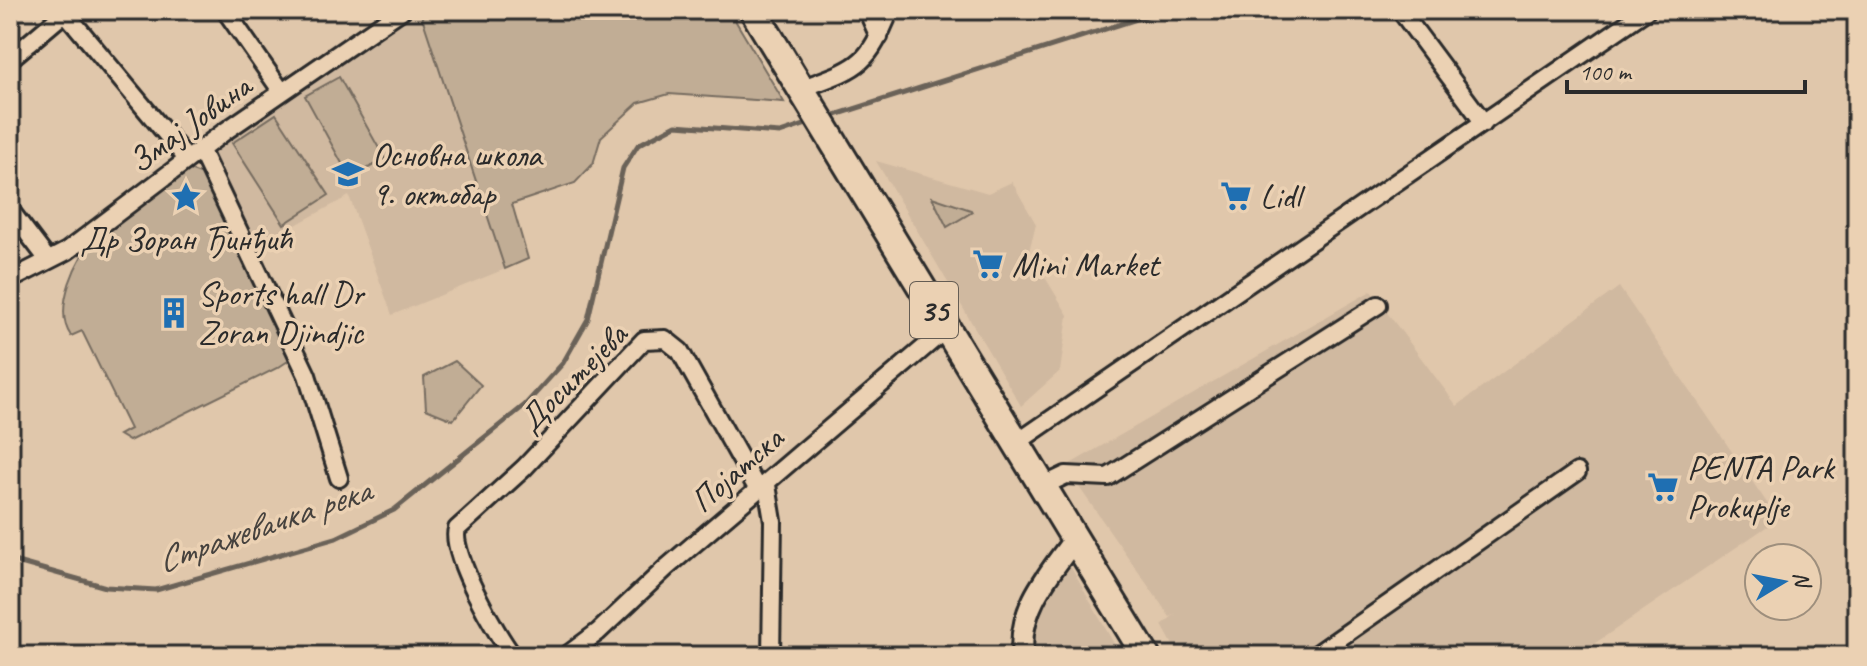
<svg xmlns="http://www.w3.org/2000/svg" width="1867" height="666" viewBox="0 0 1867 666" font-family="Caveat,sans-serif">
  <style>
    .built { fill: #d0b9a0 }
    .green { fill: #c1ad95; stroke: #766c60; stroke-width: 2 }
    .lines { fill: none; stroke-linecap: round; stroke-linejoin: round }
    .stream { stroke: #6b6259; stroke-width: 5 }
    .minor-casing { stroke: #2b2b2b; stroke-width: 22 }
    .tertiary-casing { stroke: #2b2b2b; stroke-width: 26 }
    .primary-casing { stroke: #2b2b2b; stroke-width: 32 }
    .minor { stroke: #ebd1b3; stroke-width: 16 }
    .tertiary { stroke: #ebd1b3; stroke-width: 20 }
    .primary { stroke: #ebd1b3; stroke-width: 26 }
    .labels { text-anchor: middle; stroke-width: 7; stroke-linejoin: round; paint-order: stroke }
    .shield { fill: #ebd1b3; stroke: #655d54; stroke-width: 2 }
    .shield-label { font-size: 32px; font-weight: bold; fill: #2b2b2b }
    .street-label { font-size: 34px; fill: #2b2b2b; stroke: #ebd1b3 }
    .poi-label { font-size: 34px; fill: #2b2b2b; stroke: #ebd1b3; text-anchor: start }
    .water-label { font-size: 36px; font-style: italic; fill: #46423e; stroke: #ebd1b3 }
  </style>
  <rect width="100%" height="100%" fill="#e0c7ab"/>
  <filter id="ink" filterUnits="userSpaceOnUse"><feTurbulence type="fractalNoise" baseFrequency=".0125" numOctaves="2"/><feDisplacementMap in="SourceGraphic" scale="16" xChannelSelector="R" yChannelSelector="G"/><feConvolveMatrix kernelMatrix="1 2 1 2 8 2 1 2 1" color-interpolation-filters="sRGB"/></filter>
  <g filter="url(#ink)">
    <path class="built" d="M420,11L505,269L392,315L349,196L255,247L212,152L351,52Z
      M876,161L988,193L1012,182L1036,224L1029,251L1068,315L1060,371L1021,406Z
      M1619,287L1778,519L1576,656H1179L1162,625L1175,614L1170,617L1065,467L1371,291L1457,406Z
      M1069,564L1121,656H1035L1032,646L1040,615L1056,578Z"/>
    <path class="green" d="M729,10L784,102L669,94L638,103L601,137L593,164L575,183L512,204L528,259L505,269L420,11Z
      M339,77L385,159L350,178L305,96Z
      M276,114L329,195L284,224L232,143Z
      M189,170L206,176L289,353L288,361L279,367L129,441L119,435L130,429L82,331L71,336C52,309 77,256 97,235C122,208 159,190 189,170Z
      M932,197L971,210L972,212L947,227Z
      M455,361L481,385L453,420L426,409L424,377Z"/>
    <g class="lines">
      <path class="stream" d="M826,118L1165,10
        M10,560L106,587L156,590L336,538L394,510L525,405L563,363L588,319L623,168L638,145L676,125L780,133L813,122"/>
      <defs>
        <path id="minor" d="M63,10L187,159
          M225,10L282,92
          M867,10L879,37
          M1400,10L1484,123
          M10,59L68,10
          M803,88C859,67 867,67 890,10
          M200,149L307,375L339,478
          M10,210L48,260
          M10,280L67,251L224,132L402,10
          M1015,444L1647,10
          M767,485L773,521L771,656
          M1041,487L1066,475L1108,477L1378,305
          M513,656C497,636 449,552 457,529L524,468L644,340L665,339L680,351L758,490
          M566,656L598,632L666,568L946,329
          M1314,656L1577,472"/>
        <path id="tertiary" d="M1023,656C1017,610 1048,575 1074,540"/>
        <path id="primary" d="M753,10L1146,656"/>
      </defs>
      <use href="#minor" class="minor-casing"/>
      <use href="#tertiary" class="tertiary-casing"/>
      <use href="#primary" class="primary-casing"/>
      <use href="#minor" class="minor"/>
      <use href="#tertiary" class="tertiary"/>
      <use href="#primary" class="primary"/>
    </g>
  </g>
  <defs>
    <symbol id="school-bare" viewBox="-9 -9 18 18"><path d="M0-5L7-2L0 1L-7-2ZM-4 1L0 2.5L4 1V4Q0 6-4 4Z" fill="#1f6fb2" stroke="#ebd1b3" stroke-width="2.5" paint-order="stroke"/></symbol>
    <symbol id="supermarket-bare" viewBox="-9 -9 18 18"><path d="M-6-5.5h2.5l.6 2H6L4.5 2H-2.5L-4.4-4H-6ZM-1.5 3.2a1.3 1.3 0 1 0 .1 0ZM3 3.2a1.3 1.3 0 1 0 .1 0Z" fill="#1f6fb2" stroke="#ebd1b3" stroke-width="2.5" paint-order="stroke"/></symbol>
    <symbol id="sight-bare" viewBox="-9 -9 18 18"><path d="M0-6L1.8-2.2L6-1.7L2.9 1.2L3.7 5.4L0 3.3L-3.7 5.4L-2.9 1.2L-6-1.7L-1.8-2.2Z" fill="#1f6fb2" stroke="#ebd1b3" stroke-width="2.5" paint-order="stroke"/></symbol>
    <symbol id="building-bare" viewBox="-9 -9 18 18"><path d="M-4-6H4V6H1V3H-1V6H-4ZM-2.5-4.3h1.7v1.8h-1.7ZM.8-4.3h1.7v1.8H.8ZM-2.5-1h1.7V.8h-1.7ZM.8-1h1.7V.8H.8Z" fill="#1f6fb2" stroke="#ebd1b3" stroke-width="2.5" paint-order="stroke"/></symbol>
  </defs>
  <g fill-rule="evenodd">
    <use href="#school-bare" x="326" y="152" width="44" height="44"/>
    <use href="#supermarket-bare" x="1214" y="174" width="44" height="44"/>
    <use href="#sight-bare" x="164" y="175" width="44" height="44"/>
    <use href="#supermarket-bare" x="966" y="242" width="44" height="44"/>
    <use href="#building-bare" x="152" y="291" width="44" height="44"/>
    <use href="#supermarket-bare" x="1641" y="465" width="44" height="44"/>
  </g>
  <g class="labels">
    <rect class="shield" x="910" y="282" width="48" height="56" rx="6"/>
    <g class="shield-label">
      <text x="934" y="321">35</text>
    </g>
    <g class="street-label">
      <text transform="translate(189 123) rotate(-36)" y="12">Змај Јовина</text>
      <text transform="translate(572 377) rotate(-45)" y="12">Доситејева</text>
      <text transform="translate(736 469) rotate(-41)" y="12">Појатска</text>
    </g>
    <g class="poi-label">
      <text x="372" y="166">Основна школа<tspan x="372" dy="39">9. октобар</tspan></text>
      <text x="1260" y="208">Lidl</text>
      <text x="186" y="250" text-anchor="middle">Др Зоран Ђинђић</text>
      <text x="1012" y="276">Mini Market</text>
      <text x="198" y="305">Sports hall Dr<tspan x="198" dy="39">Zoran Djindjic</tspan></text>
      <text x="1687" y="479">PENTA Park<tspan x="1687" dy="39">Prokuplje</tspan></text>
    </g>
    <g class="water-label">
      <text transform="translate(263 524) rotate(-19)" y="13">Стражевачка река</text>
    </g>
  </g>
  <rect width="1867" height="666" fill="none" stroke="#ebd1b3" stroke-width="40"/>
  <rect x="20" y="20" width="1827" height="626" fill="none" stroke="#2b2b2b" stroke-width="3" filter="url(#ink)"/>
  <g transform="translate(1783 582) rotate(80)"><circle r="38" fill="#ebd1b3" stroke="#9e8f7d" stroke-width="2"/>
  <path d="M0-6L14 30L0 20L-14 30Z" fill="#1f6fb2"/>
  <text y="-12" font-size="22" font-weight="bold" text-anchor="middle" fill="#2b2b2b">N</text>
  </g>
  <path d="M1567 80v12h238v-12" fill="none" stroke="#2b2b2b" stroke-width="4"/>
  <text x="1579" y="80" font-size="24" fill="#2b2b2b" stroke="#ebd1b3" stroke-width="6" paint-order="stroke">100 m</text>
</svg>
